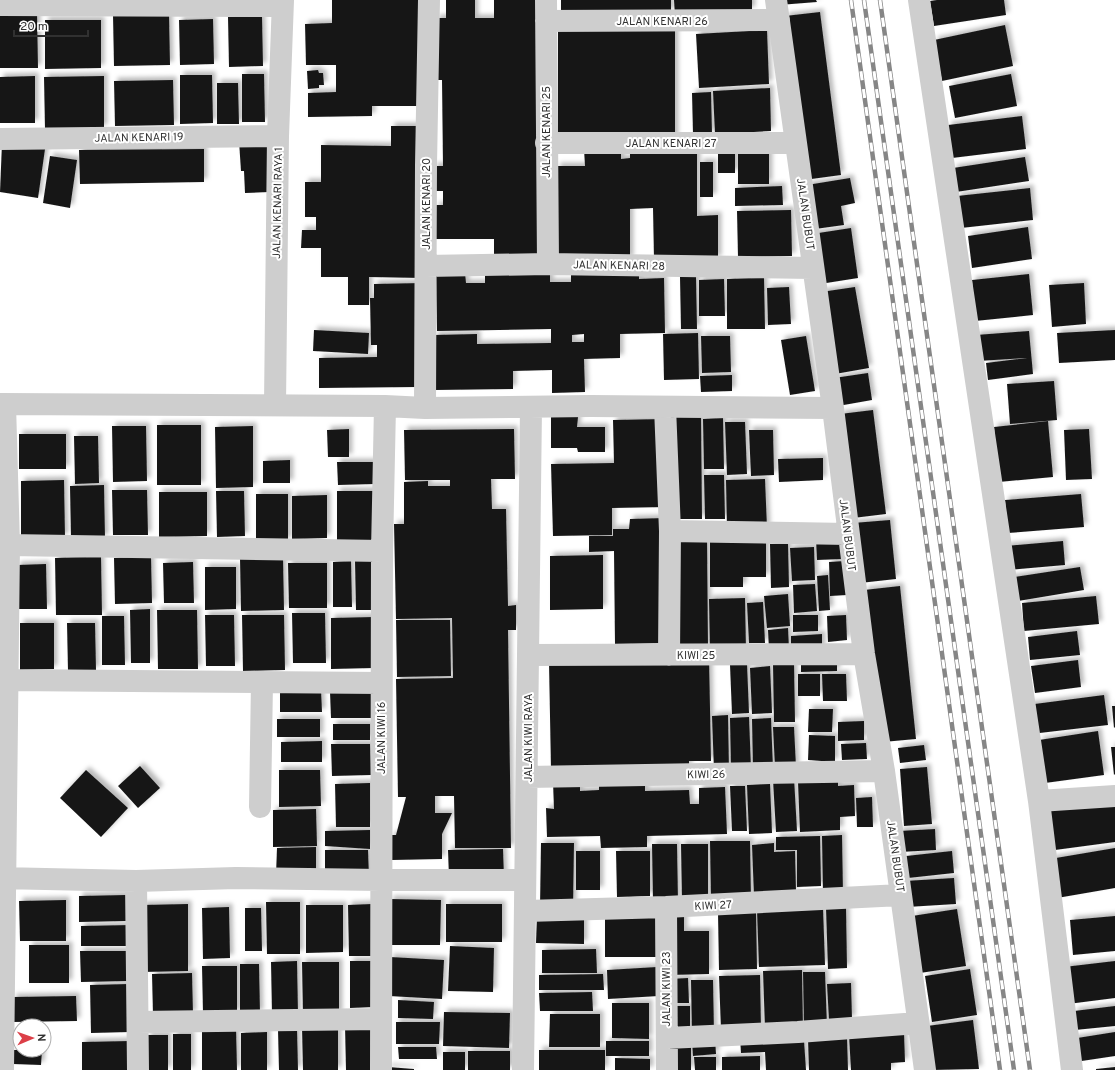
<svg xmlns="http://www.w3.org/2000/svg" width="1115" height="1070" viewBox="0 0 1115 1070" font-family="Overpass,sans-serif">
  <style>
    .building { fill: #181818; fill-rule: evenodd; filter: url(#shadow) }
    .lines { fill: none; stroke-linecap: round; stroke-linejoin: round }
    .minor { stroke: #cecece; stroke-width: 22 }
    .rail-casing { stroke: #868686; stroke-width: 4.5 }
    .rail { stroke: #fff; stroke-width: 3; stroke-dasharray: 9; stroke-linecap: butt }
    .labels { text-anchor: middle; stroke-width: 4; stroke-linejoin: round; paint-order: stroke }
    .street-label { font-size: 11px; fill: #313131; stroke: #fff }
  </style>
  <defs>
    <filter id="shadow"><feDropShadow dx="3.5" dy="-3.5" stdDeviation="2" flood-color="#0004"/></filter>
  </defs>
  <rect width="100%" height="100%" fill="#fff"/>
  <path class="building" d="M332,0H422L423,106H372V116L308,117V93L336,92V65H306L305,24L332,23Z
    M446,0H475V18H494V0H542L543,261L494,262V239H436V205H443V191H434V166H443L442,80H436V18H446Z
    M561,0H671V12L561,15Z
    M674,0H752V10L675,16Z
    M779,0H816L817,2L779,5Z
    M937,0H1004L1006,15L934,26L930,1Z
    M820,12L841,175L804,180L785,16Z
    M37,13L38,68H0V14Z
    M169,14L170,65L114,66L113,15Z
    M228,17H262L263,66L229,67Z
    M213,19L214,64L180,65L179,20Z
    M45,20H101V68L45,69Z
    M1005,25L1013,66L942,81L934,40Z
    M675,30V139L558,140V31Z
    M767,30L769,84L699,88L696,34Z
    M318,70L319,73H323L324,85H319V88L308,89L307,71Z
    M242,74H264L265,122H242Z
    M1011,74L1017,106L955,118L949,86Z
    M180,75H212L213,123L180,124Z
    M35,76V123H0V77Z
    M104,76V128L45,129L44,77Z
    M173,80L174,125L115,126L114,81Z
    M217,83H238L239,124H217Z
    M770,88L771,131L715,134L713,91Z
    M711,92L712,134H693L692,93Z
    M1022,116L1026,149L952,158L948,125Z
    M391,126H425L422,278L369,277V305H348V277H321V248H301L302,230H316V217H305V182H321V145L391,146Z
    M267,140L269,192L245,193L244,171H241L239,141Z
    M2,143L45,149L38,198L0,192Z
    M697,147V216L718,215V259H654L653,208L630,209V260L557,255V166H585L584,149H621V159L630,158V148Z
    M204,149V182L80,184L79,150Z
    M718,150H735V173H718Z
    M738,152H769V184H738Z
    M50,156L77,160L70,208L43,203Z
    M1025,157L1029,181L956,192L953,168Z
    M700,162H713V197H700Z
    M850,178L855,203L841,206L844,225L815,229L807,185Z
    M782,186L783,205L735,206V188Z
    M1030,188L1033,220L961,228L957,196Z
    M791,210L792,256L738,257L737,211Z
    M1028,227L1032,259L972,268L968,236Z
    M851,228L858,278L820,284L812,234Z
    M639,272V279L664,278L665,333L620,334V358L584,359L585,392L552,393V370L513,371V389L435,390L434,335L477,334V344L551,343V329L437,331L436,273H465L466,283H485V275L550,274V282H571V274ZM584,334V342H572V335Z
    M1029,274L1033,315L975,321L972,280Z
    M680,277H696L697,329H681Z
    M764,278L765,329H727V279Z
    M724,279L725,316H699V280Z
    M422,283L417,387L319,388V358L377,357V345H371L370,298H374V284Z
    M1084,283L1086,324L1052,327L1049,285Z
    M789,287L791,324L768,325L767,288Z
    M855,287L869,368L835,374L821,292Z
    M314,330L369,333L368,354L313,351Z
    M1115,330V360L1059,363L1057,333Z
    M1029,331L1033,374L988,380L986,363L1027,358L978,361L976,335Z
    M698,333L699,379L664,380L663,334Z
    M701,336H730L731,372L702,373Z
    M806,336L815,391L790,395L781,340Z
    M868,373L872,400L838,406L834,378Z
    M732,375V391L701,392L700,376Z
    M1054,381L1057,420L1010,424L1007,384Z
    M873,410L886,514L853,518L840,414Z
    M701,415L702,519H671V416Z
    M551,417H578L577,427H605V452H578L577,448H551Z
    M723,418L724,469H704L703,419Z
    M664,419L667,507L612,508V535L553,536L551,464L614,463L613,420Z
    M1048,421L1053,477L999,482L994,427Z
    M725,422H745L747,474L727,475Z
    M157,425H201V485H157Z
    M112,426H146L147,481L113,482Z
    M253,426V487L216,488L215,427Z
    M349,429V457H328L327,430Z
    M514,429L515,479H491L492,509H506L508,606L516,605V630H508L511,848H455L454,796H435V813H452L442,834V859L392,860L391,835H396L406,797H398L396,679L453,678L452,618L396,619L394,524H404V482L428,481V486H450V480H405L404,430Z
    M1089,429L1092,479L1066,480L1064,430Z
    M749,430H773L774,475L751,476Z
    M19,434H66V469H19Z
    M74,436H98L99,483L75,484Z
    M823,458V480L779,482L778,459Z
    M290,460V483H263V461Z
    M337,462H374L375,484L338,485Z
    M704,475H724L725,519H705Z
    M765,479L767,528L727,529L726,480Z
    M64,480L65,537L21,538V481Z
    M104,485L105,538H71L70,486Z
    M112,490H147L148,535H113Z
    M216,491H244L245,536L217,537Z
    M337,491H378V540H337Z
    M159,492H207V536L159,537Z
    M256,494H288V541L256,542Z
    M1081,494L1084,527L1008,533L1005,500Z
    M327,495V538L292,539V496Z
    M665,518L667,643L615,644L614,551L589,552V536H613V529H629L630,519Z
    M890,520L896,579L860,583L853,523Z
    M707,537L708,648H677V538Z
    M841,538L842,559L817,560L816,539Z
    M710,540H766V577H743V587H710Z
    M1063,541L1065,565L1008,570L1006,546Z
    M770,544H788L789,587L771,588Z
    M814,547L815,580L792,581L790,548Z
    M603,555V609L550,610V556Z
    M101,557L102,615H56L55,558Z
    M151,557L152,603L115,604L114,558Z
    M240,558H283L284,610L241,611Z
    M351,561L352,607H333V562Z
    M355,561H372L373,610H356Z
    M845,561L847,595L830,596L829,562Z
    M193,562L194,603H164L163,563Z
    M288,563H327V608H289Z
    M46,564L47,609H18L17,565Z
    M205,567H236V609L205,610Z
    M1080,567L1084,590L1012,602L1008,578Z
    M828,575L830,610L819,611L817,576Z
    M815,584L817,611L794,613L793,585Z
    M900,586L916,739L883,742L864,590Z
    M788,594L790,626L767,628L764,596Z
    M1096,596L1099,624L1024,631L1022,603Z
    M745,598L746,651L710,652L709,599Z
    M763,602L765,643H749L747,603Z
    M150,609V663H131L130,610Z
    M157,610H197L198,669H158Z
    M292,613H325L326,663H293Z
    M205,615H234L235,666H206Z
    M242,615H284L285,670L243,671Z
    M793,615H818V631L793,632Z
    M846,615L847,640L828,642L827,616Z
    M102,616H124L125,665H102Z
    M374,617V668L331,669V618Z
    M396,620H450L451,676L397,677Z
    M20,623H54V669L20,670Z
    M67,623H95L96,670L68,671Z
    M788,628L789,649L769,650L768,630Z
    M1077,631L1080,655L1030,660L1028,637Z
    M822,634V650L791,651V636Z
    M709,657L711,761H689V767L551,769L549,663Z
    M837,657V671L801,672V658Z
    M1078,660L1081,687L1035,693L1031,666Z
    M794,663L795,722H774L773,664Z
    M747,664L749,713L732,714L730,665Z
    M770,666L772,713L752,714L750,668Z
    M798,674H820V696H798Z
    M822,674H846L847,701H823Z
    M280,690H321L322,712H280Z
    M373,691L374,718H331L330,692Z
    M1104,695L1108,725L1031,734L1027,705Z
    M1112,706H1115V727L1114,728Z
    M809,709H833L832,732H808Z
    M728,715L729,771H714L712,716Z
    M749,717L751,769H731L730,718Z
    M771,718L773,769H753L752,719Z
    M277,719H320V737H277Z
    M864,721V740L838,741V722Z
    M333,724H370V740H333Z
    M773,727H794L796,767H775Z
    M1098,731L1104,775L1045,783L1039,740Z
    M809,735L835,736V762L808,760Z
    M322,741V762H281V742Z
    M866,743L867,759L842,760L841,744Z
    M331,744H370L371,775L332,776Z
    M924,745L926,760L900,763L898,748Z
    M1111,747H1115V774L1114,775Z
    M140,766L160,788L138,808L118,786Z
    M927,767L932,824L904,826L900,769Z
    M86,770L128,808L101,837L60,798Z
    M279,770H320L321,806L279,807Z
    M794,778L797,831L776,832L773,780Z
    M838,780V786L854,785L855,816L840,817V830L800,832L798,782Z
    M580,781V791L599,790V783L645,782V791L689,790L690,804H699V788L725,787L727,834L647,836V847L601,848L600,836L547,837L546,808L554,809L553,782Z
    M370,783V827H336L335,784Z
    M770,784L772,833L749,834L747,785Z
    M730,786H745L747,831H732Z
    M872,797L873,827H857L856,798Z
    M1115,801V842L1055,850L1050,810Z
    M316,809L317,846L273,847V810Z
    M935,829L936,850L900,852L899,831Z
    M370,830V849L325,846V831Z
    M842,835L843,894H823L822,836Z
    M820,836L821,886L797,887V850H776V837Z
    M710,841H750L751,900L711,901Z
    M541,843H574L573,907H540Z
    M774,843V852L795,851L796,891L754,896L752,845Z
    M652,844H677L678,902H653Z
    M681,844H708V902L682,903Z
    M316,847V876L276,875L277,848Z
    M1115,848V888L1057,898L1050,859Z
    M503,849L504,878H449L448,850Z
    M325,850H368L369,878L325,877Z
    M576,851H600V890H576Z
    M616,851H650V896L617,897Z
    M952,851L954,873L908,878L906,856Z
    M954,878L956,904L907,907L905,881Z
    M126,895V921L79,922V896Z
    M390,899L441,900L440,945H389Z
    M66,900V941H20L19,901Z
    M266,902H300V954H267Z
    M188,904V971L142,972V905Z
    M372,904L373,956H349L348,905Z
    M446,904H502V942H446Z
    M306,905H343V952L306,953Z
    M229,907L230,958L203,959L202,908Z
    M245,908H261L262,951H245Z
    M823,908L825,965L759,967L757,910Z
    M826,908H846L847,968L828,969Z
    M957,909L966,966L920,973L912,916Z
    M668,911H684V931H709V974L669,975Z
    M756,912L757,969L719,970L718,913Z
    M537,915L584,916V944L536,943Z
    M658,915L659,957H605V916Z
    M1115,916V951L1073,955L1070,920Z
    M131,925V946H81V926Z
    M29,945H69V983H29Z
    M450,946L494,948L493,992L448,991Z
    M596,949L597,973H542V950Z
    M80,951H127L128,981L81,982Z
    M390,957L444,960L442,999L389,996Z
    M297,961L298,1014H272L271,962Z
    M350,961H374L375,1007L350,1008Z
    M1115,961V998L1068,1004L1064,967Z
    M302,962H339V1015L303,1016Z
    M240,964H259L260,1013H240Z
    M202,966H237V1013H203Z
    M657,967L659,996L608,999L607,970Z
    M970,969L977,1015L932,1022L925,976Z
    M802,970L803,1028L765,1029L763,971Z
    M803,972H825L827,1027L804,1028Z
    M192,973L193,1014L153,1015L152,974Z
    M603,974L604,990H539V975Z
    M760,975L761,1029L721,1030L719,976Z
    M688,978L689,1003H670V979Z
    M691,980H713L714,1033L692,1034Z
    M851,983L852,1019L829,1020L827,984Z
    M129,984L130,1032L91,1033L90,985Z
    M592,992L593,1011H540L539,993Z
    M76,996L77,1021L13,1022V997Z
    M398,1000L434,1002L433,1019L398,1018Z
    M612,1003H649V1039L612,1038Z
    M669,1006H690V1034H669Z
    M1115,1006V1026L1075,1030L1074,1011Z
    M444,1012L510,1013L509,1048L443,1046Z
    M550,1014H600V1047H549Z
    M973,1020L979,1069L932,1070L927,1026Z
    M396,1022H440L439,1044H396Z
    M376,1025L377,1070H346L345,1026Z
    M338,1026V1070H303L302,1027Z
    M202,1028H236L237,1070H202Z
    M297,1029L298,1070H279L278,1030Z
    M267,1032V1070H241V1033Z
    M1115,1032V1056L1075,1062L1071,1039Z
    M904,1033L905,1062L891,1063V1070H851L849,1035Z
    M173,1034H191V1070H173Z
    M147,1035H168V1070H147Z
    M740,1038L804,1041L806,1070H766L765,1052L741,1053Z
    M847,1038L848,1070H809L808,1039Z
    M715,1039L716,1054L693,1056L692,1041Z
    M130,1041V1070H82V1042Z
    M606,1041H649V1056H606Z
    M398,1047H436L437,1059H399Z
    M691,1047V1070H670V1048Z
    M13,1050H42L41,1065L13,1064Z
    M539,1050H605V1070H539Z
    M468,1051H510V1070H468Z
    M443,1052H465V1070H443Z
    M760,1056V1070H722V1057Z
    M694,1057H716V1070H695Z
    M615,1058L650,1059V1070H615Z
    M388,1067L414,1069V1070H388Z
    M1115,1067V1070H1096V1069Z"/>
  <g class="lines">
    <path class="minor" d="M546,0L548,264
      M776,0L833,408L864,654L884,771L925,1070
      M919,0L1039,801L1072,1070
      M0,5L282,6
      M546,21L779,20
      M0,139L278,136
      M546,143H796
      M426,266L548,264L813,268
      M0,404L385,406L425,408L591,406L833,408
      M275,405L278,136L283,0
      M665,407L670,531L669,655
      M425,408L426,165L429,0
      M670,531L848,534
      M9,545L382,551
      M528,655L864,654
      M7,680L381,683
      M527,777L884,771
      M1039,801L1115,796
      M260,807L262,682
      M0,878L136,881L236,878L381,880H525
      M136,881L138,1070
      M666,907L667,1070
      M526,911L666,907L901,895
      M138,1022L381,1019
      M667,1038L798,1032L918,1023
      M3,1070L9,545L5,404
      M381,1070L382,551L385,406
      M523,1070L531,407"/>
    <defs>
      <path id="rail" d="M851,0L1000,1070
        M864,0L1014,1070
        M880,0L1030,1070"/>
    </defs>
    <use href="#rail" class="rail-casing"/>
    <use href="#rail" class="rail"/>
  </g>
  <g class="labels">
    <g class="street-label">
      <text x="662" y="25">JALAN KENARI 26</text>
      <text transform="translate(546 132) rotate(-90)" y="4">JALAN KENARI 25</text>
      <text transform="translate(139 137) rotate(-1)" y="4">JALAN KENARI 19</text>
      <text x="671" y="147">JALAN KENARI 27</text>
      <text transform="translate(277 203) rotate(-89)" y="4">JALAN KENARI RAYA 1</text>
      <text transform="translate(426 204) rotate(-90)" y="4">JALAN KENARI 20</text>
      <text transform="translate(806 214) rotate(82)" y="4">JALAN BUBUT</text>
      <text transform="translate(619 265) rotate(1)" y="4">JALAN KENARI 28</text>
      <text transform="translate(848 535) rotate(83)" y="4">JALAN BUBUT</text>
      <text x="696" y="659">KIWI 25</text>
      <text transform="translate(381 738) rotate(-90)" y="4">JALAN KIWI 16</text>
      <text transform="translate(528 738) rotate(-90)" y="4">JALAN KIWI RAYA</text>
      <text transform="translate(706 774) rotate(-1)" y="4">KIWI 26</text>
      <text transform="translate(896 856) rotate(82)" y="4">JALAN BUBUT</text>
      <text transform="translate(713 905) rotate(-3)" y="4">KIWI 27</text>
      <text transform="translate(666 989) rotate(-90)" y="4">JALAN KIWI 23</text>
    </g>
  </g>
  <g transform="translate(32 1038) rotate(88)"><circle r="19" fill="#ffffff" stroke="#adadad"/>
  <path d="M0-3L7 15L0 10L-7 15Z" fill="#dc3f48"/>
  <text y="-6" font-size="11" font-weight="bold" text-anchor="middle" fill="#313131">N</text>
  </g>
  <path d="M14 30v6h74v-6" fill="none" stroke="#313131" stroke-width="2"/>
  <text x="20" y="30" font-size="12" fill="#313131" stroke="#ffffff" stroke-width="3" paint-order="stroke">20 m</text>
</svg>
